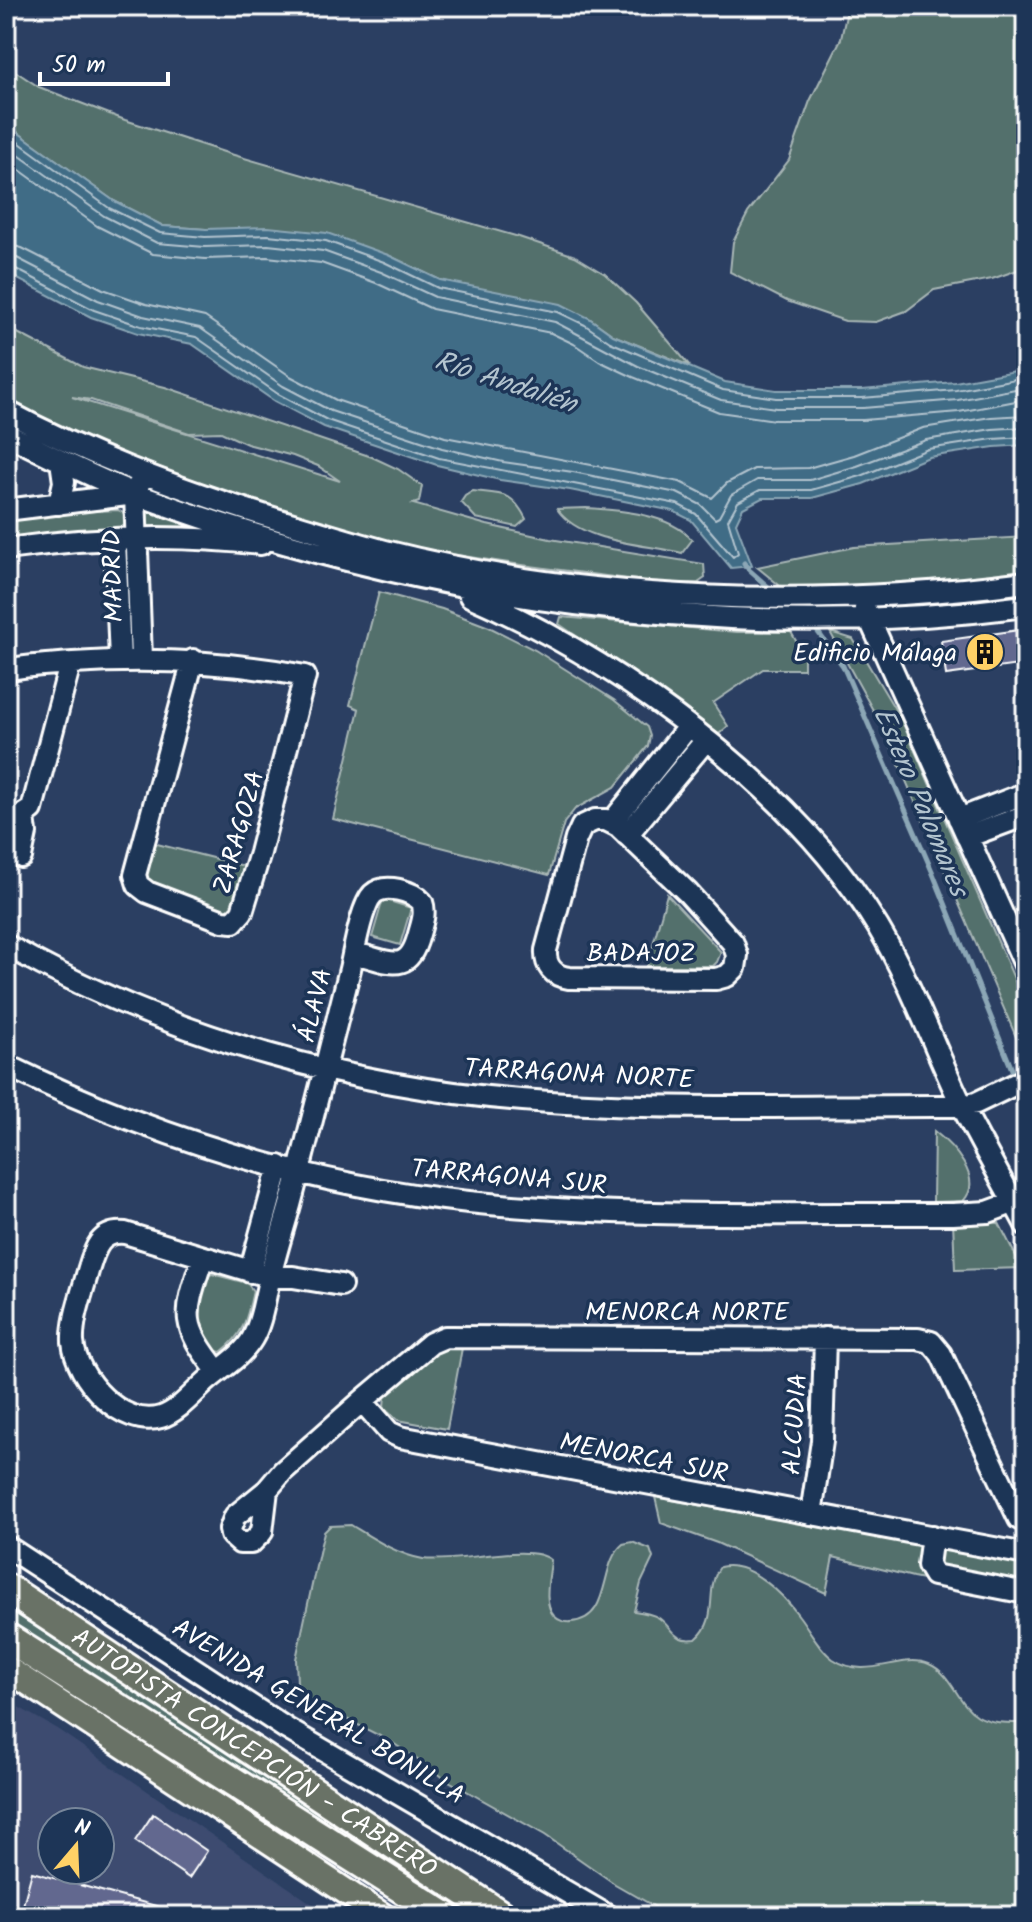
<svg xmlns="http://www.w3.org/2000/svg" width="1032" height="1922" viewBox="0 0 1032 1922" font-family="Kalam,sans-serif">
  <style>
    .built { fill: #3c4b70; fill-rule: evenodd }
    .green { fill: #536f6c; stroke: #a9b7b6; stroke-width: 2; fill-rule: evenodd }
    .water { fill: #406c86; stroke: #8ca7b6; stroke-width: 2 }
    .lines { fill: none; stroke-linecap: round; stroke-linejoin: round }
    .shore { stroke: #b3c4cf; stroke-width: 2 }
    .stream { stroke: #8ca7b6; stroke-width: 5 }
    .building { fill: #62688f; stroke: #fff; stroke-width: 2 }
    .minor-casing { stroke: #fff; stroke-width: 26 }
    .major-casing { stroke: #fff; stroke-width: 30 }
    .highway-casing { stroke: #fff; stroke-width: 34 }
    .minor { stroke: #1d3557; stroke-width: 20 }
    .major { stroke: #697266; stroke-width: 24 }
    .highway { stroke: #697266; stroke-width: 28 }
    .labels { text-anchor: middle; stroke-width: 7; stroke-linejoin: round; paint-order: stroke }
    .street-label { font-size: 26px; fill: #fff; stroke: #1d3557 }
    .poi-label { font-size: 26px; fill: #fff; stroke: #1d3557; text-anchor: end }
    .water-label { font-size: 28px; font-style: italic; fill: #b3c4cf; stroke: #1d3557 }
  </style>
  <rect width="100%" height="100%" fill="#2b3f62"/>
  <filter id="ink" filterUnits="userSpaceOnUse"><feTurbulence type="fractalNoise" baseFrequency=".0125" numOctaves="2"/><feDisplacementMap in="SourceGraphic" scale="16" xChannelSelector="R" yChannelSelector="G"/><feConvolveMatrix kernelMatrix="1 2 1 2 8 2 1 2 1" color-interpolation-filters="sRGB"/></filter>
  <g filter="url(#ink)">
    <path class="built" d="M6,1700L57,1729L330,1916H6ZM52,1822H100V1870H52Z"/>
    <path class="green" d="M848,6H1026V267L992,279L934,290L906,311L876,322L845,321L787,301L730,272L733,242L748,213L789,160L810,101L841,39Z
      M6,65L39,87L125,120L227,153L519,237L575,256L605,274L636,303L690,366L613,335L589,318L440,280L388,255L206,229L163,226L114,201L6,124Z
      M6,327L83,367L165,387L372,457L398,469L422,486L419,502L413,504L487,525L550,539L704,564L705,578L698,583L667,584C577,572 486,562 397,544C345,533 295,515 246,498C163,470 82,441 6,397ZM72,397L91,400L189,433L221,432L247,444L293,456L318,466L340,481Z
      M473,491C502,494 512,491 526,519L517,527L476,518L461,502L465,496Z
      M586,508C619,510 671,514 692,540L682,553C645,544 580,543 557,509Z
      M150,509L195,525L196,529H148L146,514Z
      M118,510L127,515V523L121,528L53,533L6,540V520L52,513Z
      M1026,537V571L958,580L784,589L757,567L854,547Z
      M379,592L442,609L489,627L535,650L614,700L647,727L650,736L648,746L615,787L575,809L564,823L549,875L333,819L359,709L350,705Z
      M561,617L737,632H791L804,655V669H763L713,703L728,726L719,734L559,624Z
      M830,632L853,639L902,721L1026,1006V1060L885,732Z
      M153,843L248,867L231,916L155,889L145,880L144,872Z
      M667,894L721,952L717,962L713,966H647Z
      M383,899L411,908L400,945L372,937Z
      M934,1131C952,1145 985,1179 963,1201L933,1202Z
      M953,1221L999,1223L1022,1268L955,1270Z
      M212,1274L247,1283L253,1291C247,1319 244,1334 221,1352L208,1349L195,1314L206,1276Z
      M441,1348H462L447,1429L398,1420L384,1407L385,1396Z
      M655,1497L1026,1565V1599L913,1577L833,1557L826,1593L717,1543L661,1523Z
      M351,1525C374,1539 396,1554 423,1559C456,1564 531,1542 551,1560C550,1577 542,1602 554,1616C558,1620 565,1623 571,1622C613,1619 598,1564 623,1544L632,1542L650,1549L653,1558L641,1583L634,1611C642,1612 652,1614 659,1618C674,1629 672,1642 696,1639C720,1619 704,1589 720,1567C749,1560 783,1594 799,1616C809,1629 819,1649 833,1659C868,1682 900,1652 929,1664C953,1674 956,1703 978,1716C992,1724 1010,1723 1026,1723V1916H671L615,1884L545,1835L447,1780L390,1741L305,1698L297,1683L296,1659L320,1548L324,1532L330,1526Z
      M6,1607L473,1916L6,1623Z"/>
    <path class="water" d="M6,124L114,201L163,226L206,229L268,227L327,233L388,255L440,280L561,304L589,318L613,335L725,382L776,390H862L955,382L1026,369V445L994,447L929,457L863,484L812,498H762L743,508L736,523L752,566L731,568L691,520L673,511L570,490L500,480L437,465L324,427L274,401L192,344L138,333L91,317L6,273Z"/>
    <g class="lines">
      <path class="shore" d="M6,133L109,208L160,233L205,237L268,235L326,241L384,262L438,288L558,312L585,325L610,342L723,390L776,398H862L956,390L1026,377
        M6,146L104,216L157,243L205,247L268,245L323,251L381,272L435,297L555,322L638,366L721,400L776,408H863L958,400L1026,387
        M6,160L97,226L153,254L205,259L267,257L321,263L376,283L432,309L551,333L574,344L599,361L633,377L719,412L775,420H863L959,412L1026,399
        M6,244L22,248L103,289L146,304L205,317L290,376L336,400L445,437L680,482L712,498L727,483L754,469L808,468L854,455L923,428L991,417L1026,415
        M6,257L17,258L98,300L143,316L200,328L283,386L331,411L442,448L503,462L573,472L677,493L701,505L715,519L719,517L731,495L757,480H810L857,466L926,440L992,429L1026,427
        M6,267H12L94,310L141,326L196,337L278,394L327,420L439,458L677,504L696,514L733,557L738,553L728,520L738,502L760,490H811L861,476L928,449L993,439L1026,437"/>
      <path class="stream" d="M744,563L749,570L774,592
        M812,624L843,666L932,871L1015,1077
        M1019,1086L1026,1100"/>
    </g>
    <path class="building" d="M1026,629V664L946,675L941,641Z
      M153,1814L207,1851L189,1878L135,1841Z
      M32,1872L178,1912V1916H20Z"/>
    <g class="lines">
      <defs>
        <path id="minor" d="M6,411C87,455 175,487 263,515C303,527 344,540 385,551C590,603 817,609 1026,582
          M6,434C49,455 93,478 138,495C419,599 728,645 1026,606
          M139,484L135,494L141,659
          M59,504L64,482L61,461
          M6,510L135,494
          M115,539L120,660
          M6,549C90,537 177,534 261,544
          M470,596C619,661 793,786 878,927C912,984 934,1048 963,1108C983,1147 1005,1186 1026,1225
          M865,609L1026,967
          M6,670C28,665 50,665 73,663C152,658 227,661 305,676L260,853L242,912L233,922L223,921L147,892L138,885L135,875L193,660
          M6,815L18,818L32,809L70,664
          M959,819L1026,793
          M595,820H606L618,826L688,893L733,943L737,955L735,968L727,976L716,979L569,978C553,976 545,966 546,950L576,839L582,826Z
          M612,822L688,727
          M627,835L706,740
          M967,837L1026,815
          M21,857L26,833L24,817
          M6,945C170,1038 361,1091 550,1102C687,1111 825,1105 963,1106L976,1103L1026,1079
          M6,1065C151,1136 308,1185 469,1202C629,1219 792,1213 953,1214L988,1212L1026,1198
          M203,1257C184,1315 179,1322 218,1372
          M250,1272L279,1166
          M341,1285L293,1277H270L125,1233C99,1230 94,1251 88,1271C82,1294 72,1319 73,1342C76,1378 122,1429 161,1417C178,1412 194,1392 208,1380C223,1367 242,1356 252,1339C262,1322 264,1300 269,1281C275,1255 283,1230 290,1205C311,1126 330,1048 350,969C354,952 361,906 373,894C385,883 412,891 422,902C426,913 422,923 419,934C408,977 389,961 354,953
          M362,1401L389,1432L400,1437L1026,1554
          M267,1490L262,1532L251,1543H240L231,1535L230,1529L235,1516L267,1490L283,1471L362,1401L431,1343L445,1337L918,1339L931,1342L941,1354L1019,1519
          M811,1514L822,1441L825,1338
          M932,1536L928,1565L934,1575L1026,1593
          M6,1546L287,1729L608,1916"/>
        <path id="major" d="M6,1668L383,1916"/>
        <g id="highway">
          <path id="s1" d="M6,1588L502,1916"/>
          <path d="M6,1637L445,1916"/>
        </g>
      </defs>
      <use href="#minor" class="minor-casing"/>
      <use href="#major" class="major-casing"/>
      <use href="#highway" class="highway-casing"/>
      <use href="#minor" class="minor"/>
      <use href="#major" class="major"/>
      <use href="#highway" class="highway"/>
    </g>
  </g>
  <defs>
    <symbol id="building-disc" viewBox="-11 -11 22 22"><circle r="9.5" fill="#ffd166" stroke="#1d3557"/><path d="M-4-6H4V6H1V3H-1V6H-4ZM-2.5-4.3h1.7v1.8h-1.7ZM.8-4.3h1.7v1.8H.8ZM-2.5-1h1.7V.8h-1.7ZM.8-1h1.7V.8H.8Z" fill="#111"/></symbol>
  </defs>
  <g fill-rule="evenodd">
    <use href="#building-disc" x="963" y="630" width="44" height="44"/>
  </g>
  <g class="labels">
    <g class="street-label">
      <text transform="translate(112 576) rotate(-92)" y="9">MADRID</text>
      <text transform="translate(238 832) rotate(-74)" y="9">ZARAGOZA</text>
      <text x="641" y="961">BADAJOZ</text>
      <text transform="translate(314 1005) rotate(-76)" y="9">ÁLAVA</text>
      <text transform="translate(579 1073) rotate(3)" y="9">TARRAGONA NORTE</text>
      <text transform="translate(509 1176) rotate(5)" y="9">TARRAGONA SUR</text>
      <text x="687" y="1320">MENORCA NORTE</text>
      <text transform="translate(794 1424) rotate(-86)" y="9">ALCUDIA</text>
      <text transform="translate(644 1457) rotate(11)" y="9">MENORCA SUR</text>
      <text transform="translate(319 1711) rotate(31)" y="9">AVENIDA GENERAL BONILLA</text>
      <text dy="9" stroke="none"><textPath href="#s1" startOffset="298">AUTOPISTA CONCEPCIÓN - CABRERO</textPath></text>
    </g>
    <g class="poi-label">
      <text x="957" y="661">Edificio Málaga</text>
    </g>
    <g class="water-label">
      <text transform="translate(506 381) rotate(18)" y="10">Río Andalién</text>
      <text transform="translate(922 801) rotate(67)" y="10">Estero Palomares</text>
    </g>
  </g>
  <rect width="1032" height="1922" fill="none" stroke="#1d3557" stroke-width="32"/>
  <rect x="16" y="16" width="1000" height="1890" fill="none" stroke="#fff" stroke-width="3" filter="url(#ink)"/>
  <g transform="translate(76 1846) rotate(19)"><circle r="38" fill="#1d3557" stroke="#77869a" stroke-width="2"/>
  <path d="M0-6L14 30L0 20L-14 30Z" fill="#ffd166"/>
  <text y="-12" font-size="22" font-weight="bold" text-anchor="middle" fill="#ffffff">N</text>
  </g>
  <path d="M40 72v12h128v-12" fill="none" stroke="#ffffff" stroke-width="4"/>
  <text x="52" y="72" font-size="24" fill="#ffffff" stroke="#1d3557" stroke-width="6" paint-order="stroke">50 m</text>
</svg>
